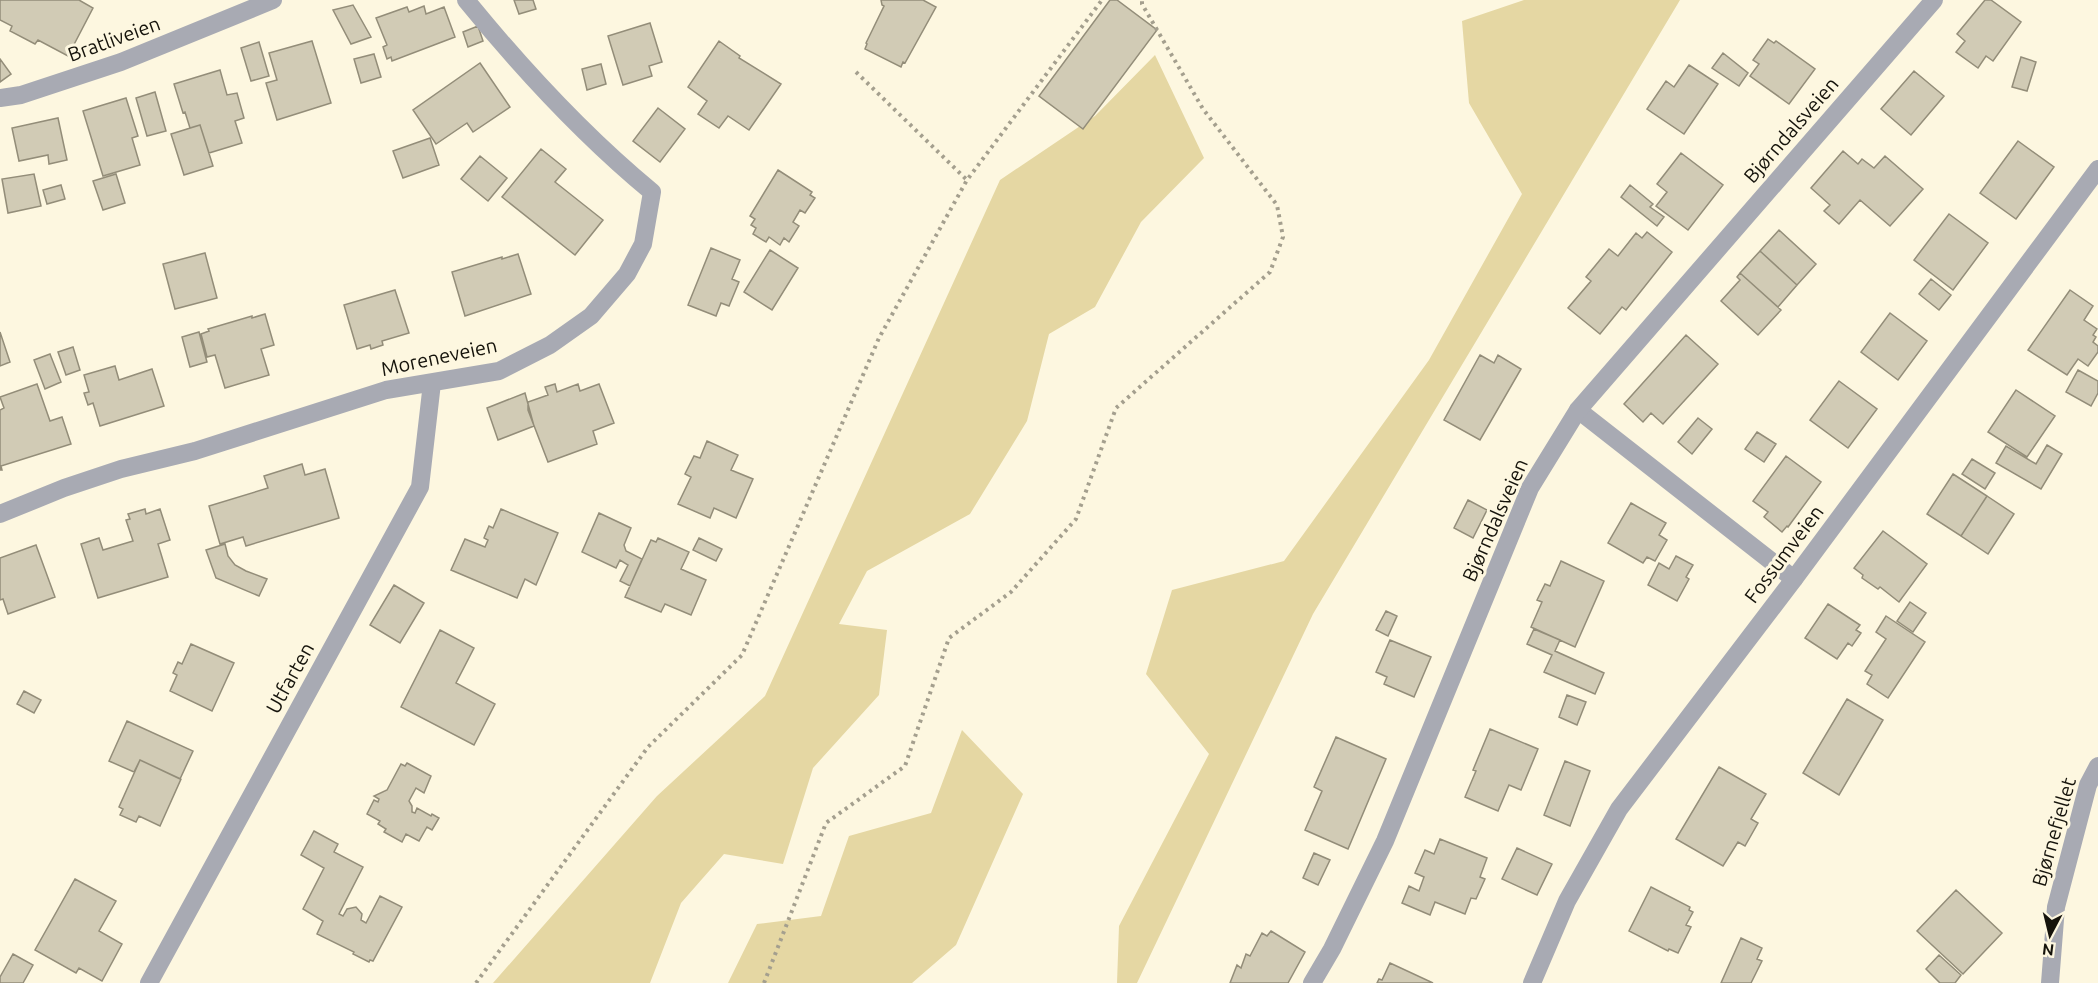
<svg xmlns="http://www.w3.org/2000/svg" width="2098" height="983" viewBox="0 0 2098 983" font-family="Ubuntu,sans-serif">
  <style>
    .green { fill: #e5d7a3 }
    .building { fill: #d1cbb5; stroke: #938d79; stroke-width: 1.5 }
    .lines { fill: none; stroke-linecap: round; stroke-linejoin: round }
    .path { stroke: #a49f8e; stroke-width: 4; stroke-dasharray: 3 4.5; stroke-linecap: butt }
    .lane { stroke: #a8aab3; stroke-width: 18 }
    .street { stroke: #a8aab3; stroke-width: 18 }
    .labels { text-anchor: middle; stroke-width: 6; stroke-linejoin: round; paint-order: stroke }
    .street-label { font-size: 20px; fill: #15130b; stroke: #fdf7e0 }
  </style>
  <rect width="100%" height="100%" fill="#fdf7e0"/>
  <path class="green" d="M1524,0H1680L1313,614L1137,983H1117L1119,926L1209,754L1146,674L1172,590L1284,561L1429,360L1522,194L1469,103L1462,21Z
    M1155,55L1204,158L1141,222L1095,307L1049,334L1027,421L970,514L867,571L839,624L887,630L879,695L813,768L783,864L724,854L681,903L650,983H493L657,796L765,696L1000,180L1095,116Z
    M962,730L1023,794L956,945L912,983H728L757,924L821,916L849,836L931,813Z"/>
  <path class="building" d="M0,0H79L93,8L68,56L38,40L35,44L10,31L12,26L0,20Z
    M514,0H533L536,9L519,14Z
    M881,0H923L936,7L905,63L903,62L901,67L865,49L867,44L866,43L884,6L882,5Z
    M1110,0H1117L1157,30L1083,129L1039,96Z
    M1985,0H1991L2021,22L1993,61L1986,56L1978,68L1956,52L1965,41L1957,34Z
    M353,5L371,37L351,44L333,10Z
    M424,6L426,14L444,7L455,37L392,61L391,57L387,59L383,47L387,45L376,18L407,7L409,12Z
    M650,23L662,62L649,66L652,76L623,85L608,36Z
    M478,26L483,41L468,47L463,32Z
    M1768,39L1774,43L1776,41L1815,69L1789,104L1750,76L1759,64L1753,60Z
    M312,41L331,103L277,120L266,83L277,80L269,53Z
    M719,41L740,56L739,58L781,84L749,130L728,116L719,128L698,114L707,101L688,87Z
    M259,42L269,76L251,81L241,48Z
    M1723,53L1748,73L1739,86L1712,68Z
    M374,54L381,77L361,83L354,59Z
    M2021,57L2036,62L2027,91L2012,87Z
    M0,59L11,74L0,82Z
    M480,63L510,107L473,132L467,123L436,144L413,110Z
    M601,64L606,84L587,90L582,69Z
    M1689,65L1718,84L1684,134L1647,109L1666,81L1674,87Z
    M220,70L227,95L237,93L244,118L235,121L242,143L209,153L200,125L190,128L185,112L183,113L174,84Z
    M1914,71L1944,96L1911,135L1881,109Z
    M155,92L166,131L147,136L136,98Z
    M126,98L138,136L132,138L140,165L103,176L83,111Z
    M658,108L685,129L660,162L633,141Z
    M58,118L67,160L49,164L48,155L19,161L12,128Z
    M200,125L213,166L184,175L171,134Z
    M430,138L439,165L403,178L393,151Z
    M2018,141L2054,167L2016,219L1980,193Z
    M541,149L566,169L555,182L603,220L575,255L502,197Z
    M1843,151L1858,164L1862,159L1874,168L1885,156L1923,189L1890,226L1860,200L1839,224L1824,211L1830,205L1811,188Z
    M1681,153L1723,185L1688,230L1656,206L1667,192L1657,184Z
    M480,156L507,178L488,201L461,179Z
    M778,170L812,192L810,195L815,198L805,213L800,210L793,222L799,226L789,242L784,238L780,245L769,237L766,242L753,234L756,228L751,225L755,219L750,216Z
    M34,174L41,206L8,213L2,179Z
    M116,174L125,203L103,210L93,181Z
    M61,185L65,199L47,204L43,190Z
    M1630,185L1653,204L1650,207L1664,217L1657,226L1621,197Z
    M1949,214L1988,243L1953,290L1914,260Z
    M1779,230L1816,264L1797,285L1760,251Z
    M1647,232L1672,252L1626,310L1622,307L1600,334L1568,308L1591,281L1586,277L1609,249L1618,256L1636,233L1642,238Z
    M711,248L740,260L732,279L739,282L729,306L721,303L716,316L688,305Z
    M770,250L798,268L772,310L744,292Z
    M1760,251L1797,285L1778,307L1740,273Z
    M205,253L217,298L175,309L163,264Z
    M518,254L531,294L465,316L452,272L502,257V259Z
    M1740,273L1781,310L1758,335L1721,301L1740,280L1737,277Z
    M1931,279L1951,295L1939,310L1919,294Z
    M395,290L409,333L382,341L383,345L371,349L370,345L357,349L344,305Z
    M2070,290L2093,306L2084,320L2097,329L2093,335L2096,337L2093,342L2098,346V352L2088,366L2078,359L2067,375L2028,350Z
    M1890,313L1927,341L1898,380L1861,352Z
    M265,314L274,345L261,349L269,375L225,388L215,355L207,357L201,334L209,331L208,329L252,316V318Z
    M0,332L10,362L0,366Z
    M199,332L207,362L190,367L182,337Z
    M1686,335L1718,364L1663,424L1651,413L1643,422L1624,404Z
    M73,347L80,370L66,375L58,352Z
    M50,354L61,382L45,389L34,360Z
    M1480,355L1494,363L1498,355L1521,369L1480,440L1444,420Z
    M115,366L119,380L152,369L164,406L100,426L93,403L88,405L84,393L89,392L84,375Z
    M2078,370L2098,381V393L2091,406L2066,392Z
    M1839,381L1877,409L1848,448L1810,420Z
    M37,384L50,421L62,417L71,444L1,466L2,470H0V410L4,408L0,397Z
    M555,384L557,392L578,384L580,391L599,384L614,423L593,431L597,444L548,462L528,410V402L548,395L545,387Z
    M2016,390L2055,416L2027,457L1988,432Z
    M525,393L534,426L498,440L487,408Z
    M1698,418L1712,429L1692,454L1678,442Z
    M1757,432L1776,444L1764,462L1745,449Z
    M707,441L738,455L731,470L753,479L736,518L714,508L710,518L678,504L691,477L685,474L694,456L700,458Z
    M2047,445L2062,454L2041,489L1996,463L2006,446L2036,464Z
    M1786,456L1821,482L1788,527L1787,526L1782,532L1764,517L1768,512L1753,501Z
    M1972,459L1995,473L1985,489L1962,474Z
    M302,464L305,475L325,469L339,518L246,546L243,537L220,544L209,506L268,488L264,476Z
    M1953,474L1987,496L1961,536L1927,514Z
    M1987,496L2014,514L1988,554L1961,536Z
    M1468,500L1487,510L1473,538L1454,528Z
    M1631,503L1666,523L1659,535L1667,540L1655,561L1647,557L1643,563L1608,543Z
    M145,509L146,514L160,509L170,540L158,544L168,577L98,598L81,544L99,538L103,550L133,541L126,520L130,519L128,514Z
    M501,509L558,533L536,585L525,579L517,598L451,570L465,539L485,547L488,540L484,538L489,526L493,528Z
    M599,513L631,528L624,545L626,551L642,559L630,586L620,581L628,565L620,560L616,568L582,552Z
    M1883,531L1927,564L1899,602L1880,587L1878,589L1862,578L1863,575L1854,568Z
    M658,538L689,552L681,569L706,580L691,615L665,604L661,612L625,597L651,540L656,542Z
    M699,538L722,549L716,561L693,550Z
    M225,544L228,556L235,565L246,571L267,579L259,596L216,578L206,550Z
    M36,545L55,597L8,614L3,599L0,600V558Z
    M1676,556L1693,565L1686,577L1689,579L1677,601L1648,585L1659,563L1669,569Z
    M1561,561L1604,581L1575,647L1531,627L1542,602L1537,600L1545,584L1550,586Z
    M394,585L424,603L400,643L370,625Z
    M1910,602L1926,613L1913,632L1897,621Z
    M1828,604L1860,625L1856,630L1861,633L1852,646L1848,643L1837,659L1805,638Z
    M1386,611L1397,616L1388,636L1376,630Z
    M1886,616L1925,642L1888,698L1867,684L1872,675L1865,671L1886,639L1876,632Z
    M1534,629L1560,640L1555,651L1604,673L1595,694L1544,672L1552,655L1527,644Z
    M440,630L474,648L456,683L495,704L474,745L401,707Z
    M1390,640L1431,657L1414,697L1384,684L1387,677L1376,672Z
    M191,644L234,663L212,711L170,691L177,675L173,673L178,662L182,664Z
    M24,691L41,700L34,713L17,704Z
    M1567,695L1586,702L1577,725L1559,717Z
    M1847,699L1883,720L1839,795L1803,773Z
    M127,721L193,751L180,779L140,760L134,772L109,761Z
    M1490,729L1538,749L1521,790L1509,785L1498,811L1465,797L1476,771L1473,770Z
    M1336,737L1386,759L1348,849L1305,830L1322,791L1314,787Z
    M140,760L181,779L160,826L139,816L136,822L120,815L123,809L119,807Z
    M1565,761L1590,771L1570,826L1544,815Z
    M407,763L431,776L424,793L416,788L409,801L412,806V812L415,813L417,808L431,816L432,814L439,818L432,830L427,827L419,841L406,834L402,842L384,832L386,829L378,824L380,821L367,814L374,800L378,802L379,799L374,796L387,790L401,764L405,766Z
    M1719,767L1766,794L1751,819L1758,823L1745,846L1738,842L1723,866L1676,839Z
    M314,831L338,844L334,852L363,867L339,914L343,916L347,909L356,907L362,914L361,920L366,923L380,896L402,907L373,961L370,960L369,962L353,954L354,952L317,934L323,921L303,909L324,868L301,855Z
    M1440,839L1487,858L1480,877L1485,879L1476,899L1471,898L1465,914L1435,902L1430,915L1402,903L1409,886L1419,891L1424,877L1415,873L1425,850L1434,854Z
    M1517,848L1552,864L1537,895L1502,879Z
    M1314,853L1330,860L1318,885L1303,878Z
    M75,879L116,901L99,931L122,944L102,981L79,968L76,973L35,950Z
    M1651,887L1690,907L1689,910L1693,912L1686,925L1691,927L1678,953L1669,949L1668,951L1629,931Z
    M1956,890L2002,933L1963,974L1917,931Z
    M1271,931L1305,952L1288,983H1230L1237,965L1241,968L1246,954L1250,956L1262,933L1267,936Z
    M1741,938L1762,948L1757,959L1762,961L1751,983H1721Z
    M13,954L33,965L23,983H0V977Z
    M1939,955L1961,975L1955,983H1940L1926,969Z
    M1390,963L1433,983H1377L1379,979L1382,980Z"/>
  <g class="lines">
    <path class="path" d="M856,72L967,180
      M476,983L648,747L742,655L879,338L967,180L1102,0
      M764,983L826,823L905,766L949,638L1011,592L1076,519L1116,408L1270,272L1283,237L1277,205L1203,109L1142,4V0"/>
    <path class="lane" d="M1578,410L1794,579"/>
    <path class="street" d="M0,98L21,95L121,62L273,0
      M0,514L64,488L121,469L195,451L386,390L499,371L550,345L591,316L627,274L643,244L652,192C583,135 523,70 466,0
      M149,983L420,487L432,383
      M1312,983L1332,949L1385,841L1530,488L1578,410L1934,0
      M1532,983L1567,901L1619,809L1794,579L2098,169
      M2050,983L2056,907L2088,785L2098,766"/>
  </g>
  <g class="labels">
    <g class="street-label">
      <text transform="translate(114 39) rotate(-20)" y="7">Bratliveien</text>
      <text transform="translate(1791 130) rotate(-49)" y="7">Bjørndalsveien</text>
      <text transform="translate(439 357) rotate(-12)" y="7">Moreneveien</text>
      <text transform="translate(1495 520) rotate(-66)" y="7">Bjørndalsveien</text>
      <text transform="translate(1784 554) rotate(-53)" y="7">Fossumveien</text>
      <text transform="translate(290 678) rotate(-61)" y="7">Utfarten</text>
      <text transform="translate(2054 832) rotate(-74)" y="7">Bjørnefjellet</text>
    </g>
  </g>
  <g transform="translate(2050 935) rotate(187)" stroke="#fdf7e0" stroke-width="4.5" paint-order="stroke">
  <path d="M0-4.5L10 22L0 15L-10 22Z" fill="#15130b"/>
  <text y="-9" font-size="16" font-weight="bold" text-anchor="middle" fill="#15130b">N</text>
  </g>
</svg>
